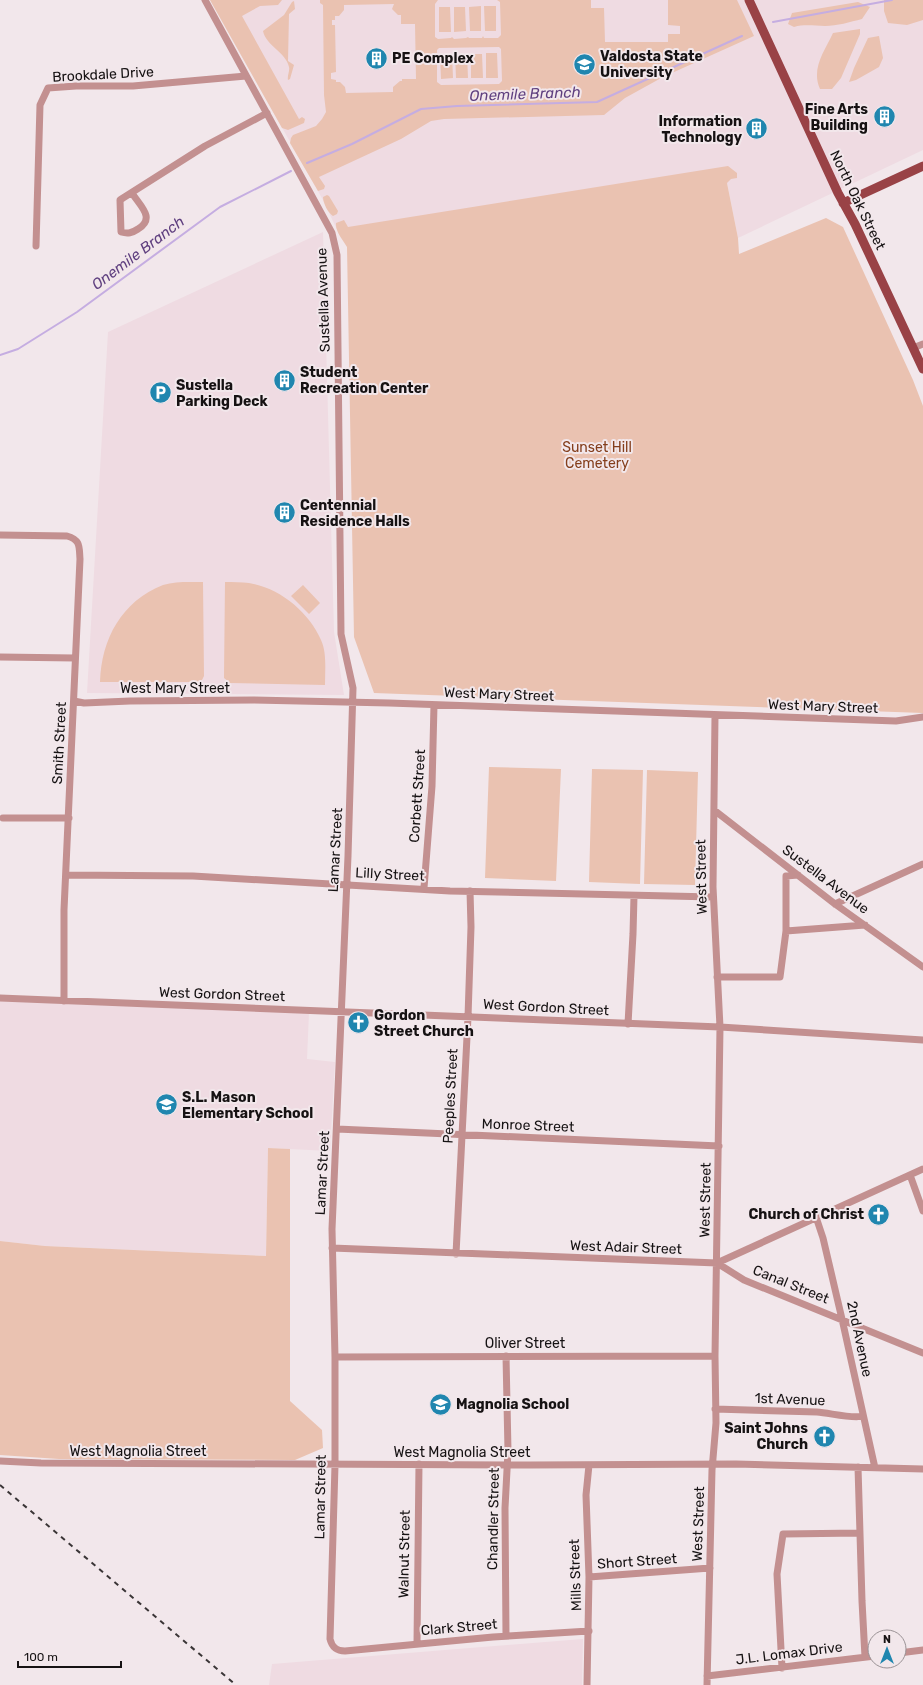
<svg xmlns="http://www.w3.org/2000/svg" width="923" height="1685" viewBox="0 0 923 1685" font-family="Rubik,sans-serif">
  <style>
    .built { fill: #efdbe2 }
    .green { fill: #eac2b1; fill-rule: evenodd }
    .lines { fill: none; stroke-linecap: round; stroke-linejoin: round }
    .stream { stroke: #c5ade1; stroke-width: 2 }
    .minor { stroke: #c39090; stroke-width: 7 }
    .major { stroke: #994246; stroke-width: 9 }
    .rail { stroke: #3a3536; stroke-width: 2; stroke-dasharray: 5 5; stroke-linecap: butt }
    .labels { text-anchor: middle; stroke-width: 4; stroke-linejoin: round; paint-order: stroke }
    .poi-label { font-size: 14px; font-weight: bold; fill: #161213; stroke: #f2e7eb; text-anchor: start }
    .street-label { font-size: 14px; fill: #161213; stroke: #f2e7eb }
    .park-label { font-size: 14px; fill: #843e1c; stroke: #f2e7eb }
    .water-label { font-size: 15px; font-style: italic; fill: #5f3f7f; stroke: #f2e7eb }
  </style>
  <rect width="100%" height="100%" fill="#f2e7eb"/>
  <path class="built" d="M210,0H923V150L738,238L727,183L339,234L323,200Z
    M323,232L334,632L344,695L87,693L108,332Z
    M0,1001L309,1013L307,1059L335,1062L330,1151L268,1148L266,1256L45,1246L0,1241Z
    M583,1639L582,1685H269L272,1664Z"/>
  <path class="green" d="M210,0H282L278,5L260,6L242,16L299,119L302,117L305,119L304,123L288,130L282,128Z
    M320,0H438L435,4V37L438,39L451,38L452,37L454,39L466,38L468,37L469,38H482L483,36L484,38H498L501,35L500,2L497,0H591V8H604L605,42H668V34H680V26L668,25V0H737L754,36L663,77L625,98L604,115L444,119L431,121L401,139L319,177L325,186L324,189L318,191L290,143L291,138L293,135L316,126L322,119L326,112L324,95L323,5L320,3ZM394,4L392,9L398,15H401V24H415L416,79H402V81H400L393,87V92L346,93L345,87L340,82H336V80L331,79V73L336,72L335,25H332V20H335V16H339L344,10V5ZM499,47L501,49L502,81L499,84L441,85L437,82V50L439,48Z
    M884,0H923V20L907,25L888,23L884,11Z
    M294,1L295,9L289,14L288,61L294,65L290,79L288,80C287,76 290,71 289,67C286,52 266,46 263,31L284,15L292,2Z
    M858,2L870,7L862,19C850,22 837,26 825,26C814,26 805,24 794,27L788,24L792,13Z
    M481,6V31H470L469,7Z
    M484,6H496V31H485Z
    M439,7H450L451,32H439Z
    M454,7H465L466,31L454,32Z
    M860,29V34L841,78L832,89H820C811,69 824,52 833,33Z
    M879,36L883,58L879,67L856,80L849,82L854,68L868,38Z
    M486,53H497L498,78H486Z
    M440,54H452L453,78L441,79Z
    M455,54H467L468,78H456Z
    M471,54H482L483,78H471Z
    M728,166L737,173V178L731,179L727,183L738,238L739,254L826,218L843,227L913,380L923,406V713L374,693L354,637L347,247C343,240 335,231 336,223L344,220L348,227Z
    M327,195L329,196L338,211L337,214L333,216C328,213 323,203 323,197Z
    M203,582L204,676L201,682H100C101,639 122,601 163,585C176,581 190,582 203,582Z
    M225,582C233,582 242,582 249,583C280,588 309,612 321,640C327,653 325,670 325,685L230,683L224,678V675Z
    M303,585L320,603L309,614L291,596Z
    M489,767L561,769L556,881L485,878Z
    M592,769L643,770L640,884L589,882Z
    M647,770L698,772L695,885L644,884Z
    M268,1148L290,1149V1401L322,1430L323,1448L295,1460L59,1459L0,1455V1241L45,1246L266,1256Z"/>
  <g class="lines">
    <path class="stream" d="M773,22L892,0
      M307,163L352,144L421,109L457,106L597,102L742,36
      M0,355L18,349L77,312L220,207L291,171"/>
    <path class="minor" d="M205,0L332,233L337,255L341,634L353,688L348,856L332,1229L335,1357V1465L330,1639C332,1647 336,1651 345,1651L493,1637L589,1631
      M132,193C140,206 156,218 138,229C132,233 128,234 121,232L120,200L123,198L205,146L267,113
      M36,246L40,105L48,88L76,86H133L246,76
      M913,348L923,344
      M0,535L67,536C81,540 79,547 80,559L64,910V1001
      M0,657L75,658
      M74,701L84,703L130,701L254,700L389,703L896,721L923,717
      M714,810L835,904L923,967
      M3,818H69
      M66,875L193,876L450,891L713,897
      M424,888L432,786L434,705
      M835,904L923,864
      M786,931L865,925
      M717,977H780L786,931V876L798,875
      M0,998L720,1027L923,1040
      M628,1024L633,934L634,896
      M337,1129L719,1146
      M910,1175L923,1211
      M816,1217L823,1238L842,1319L875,1468
      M332,1248L717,1263L923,1169
      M456,1254L468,1017L471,927L470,891
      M717,1263L744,1280L923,1353
      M335,1357L715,1356
      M715,1409L817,1412C830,1413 853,1419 863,1416
      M0,1461L41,1463L530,1465L736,1464L923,1469
      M858,1467L862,1601L865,1657
      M589,1577L710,1568
      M506,1636L505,1508L508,1451L506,1356
      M417,1644L419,1464
      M899,1653L923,1650
      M782,1668L777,1574L783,1534L860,1533
      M707,1676L875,1656
      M587,1685L589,1577L586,1495L589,1465
      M707,1685L712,1470L716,1423L715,1356L720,1027L713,887L715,716"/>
    <path class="major" d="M749,0L838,193L855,224L923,369
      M843,203L923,166"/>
    <path class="rail" d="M0,1485L236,1685"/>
  </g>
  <defs>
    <symbol id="building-disc" viewBox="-11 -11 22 22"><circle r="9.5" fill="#2086af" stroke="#f2e7eb"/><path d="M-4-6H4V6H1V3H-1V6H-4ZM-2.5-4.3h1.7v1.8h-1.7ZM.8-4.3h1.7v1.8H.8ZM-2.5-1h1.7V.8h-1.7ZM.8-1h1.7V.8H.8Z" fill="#fff"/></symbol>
    <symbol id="university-disc" viewBox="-11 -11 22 22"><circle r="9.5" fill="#2086af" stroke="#f2e7eb"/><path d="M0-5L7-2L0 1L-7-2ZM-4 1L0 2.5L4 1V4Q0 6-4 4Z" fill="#fff"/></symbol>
    <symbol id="parking-disc" viewBox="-11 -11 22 22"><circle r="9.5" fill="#2086af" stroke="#f2e7eb"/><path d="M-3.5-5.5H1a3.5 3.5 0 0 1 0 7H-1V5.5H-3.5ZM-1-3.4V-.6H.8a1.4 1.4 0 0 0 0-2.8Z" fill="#fff"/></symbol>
    <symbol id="church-disc" viewBox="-11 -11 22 22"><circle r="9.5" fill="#2086af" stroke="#f2e7eb"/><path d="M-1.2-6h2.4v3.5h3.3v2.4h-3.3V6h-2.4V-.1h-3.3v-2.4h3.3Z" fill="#fff"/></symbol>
    <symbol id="school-disc" viewBox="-11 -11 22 22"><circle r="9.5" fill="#2086af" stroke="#f2e7eb"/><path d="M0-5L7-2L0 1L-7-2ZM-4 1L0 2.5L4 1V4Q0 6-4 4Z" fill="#fff"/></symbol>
  </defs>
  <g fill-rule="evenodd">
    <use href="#building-disc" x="364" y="46" width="25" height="25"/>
    <use href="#university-disc" x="572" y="52" width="25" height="25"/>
    <use href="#building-disc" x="872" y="104" width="25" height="25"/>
    <use href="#building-disc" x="744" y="116" width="25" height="25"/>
    <use href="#building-disc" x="272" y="368" width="25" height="25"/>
    <use href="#parking-disc" x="148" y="380" width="25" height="25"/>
    <use href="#building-disc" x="272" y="500" width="25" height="25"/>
    <use href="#church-disc" x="346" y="1010" width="25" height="25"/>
    <use href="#school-disc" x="154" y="1092" width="25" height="25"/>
    <use href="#church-disc" x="866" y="1202" width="25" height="25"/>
    <use href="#school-disc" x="428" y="1392" width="25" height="25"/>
    <use href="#church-disc" x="812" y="1424" width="25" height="25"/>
  </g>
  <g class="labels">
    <g class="poi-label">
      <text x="600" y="61">Valdosta State<tspan x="600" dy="16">University</tspan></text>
      <text x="392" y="63">PE Complex</text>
      <text x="868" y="114" text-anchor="end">Fine Arts<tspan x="868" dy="16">Building</tspan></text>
      <text x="742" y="126" text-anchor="end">Information<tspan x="742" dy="16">Technology</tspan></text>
      <text x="300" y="377">Student<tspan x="300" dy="16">Recreation Center</tspan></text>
      <text x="176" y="390">Sustella<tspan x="176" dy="16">Parking Deck</tspan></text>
      <text x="300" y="510">Centennial<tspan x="300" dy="16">Residence Halls</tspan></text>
      <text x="374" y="1020">Gordon<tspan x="374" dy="16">Street Church</tspan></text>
      <text x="182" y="1102">S.L. Mason<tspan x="182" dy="16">Elementary School</tspan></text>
      <text x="864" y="1219" text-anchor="end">Church of Christ</text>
      <text x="456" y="1409">Magnolia School</text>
      <text x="808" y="1433" text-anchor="end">Saint Johns<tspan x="808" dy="16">Church</tspan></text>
    </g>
    <g class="street-label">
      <text transform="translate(103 74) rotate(-3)" y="5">Brookdale Drive</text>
      <text transform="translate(858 200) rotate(64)" y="5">North Oak Street</text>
      <text transform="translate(323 300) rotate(-92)" y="5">Sustella Avenue</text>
      <text x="175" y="693">West Mary Street</text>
      <text transform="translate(499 694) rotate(2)" y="5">West Mary Street</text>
      <text transform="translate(823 706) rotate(2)" y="5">West Mary Street</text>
      <text transform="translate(59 743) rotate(-87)" y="5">Smith Street</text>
      <text transform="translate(417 796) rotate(-86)" y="5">Corbett Street</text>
      <text transform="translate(335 850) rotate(-87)" y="5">Lamar Street</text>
      <text transform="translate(390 874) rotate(3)" y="5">Lilly Street</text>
      <text transform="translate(701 877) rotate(-91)" y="5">West Street</text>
      <text transform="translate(826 879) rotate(37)" y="5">Sustella Avenue</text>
      <text transform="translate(222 994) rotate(2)" y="5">West Gordon Street</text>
      <text transform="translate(546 1007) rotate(3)" y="5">West Gordon Street</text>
      <text transform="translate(450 1096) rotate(-87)" y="5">Peeples Street</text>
      <text transform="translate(528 1125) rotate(2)" y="5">Monroe Street</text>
      <text transform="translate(322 1173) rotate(-87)" y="5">Lamar Street</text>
      <text transform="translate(705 1200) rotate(-89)" y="5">West Street</text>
      <text transform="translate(626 1247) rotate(2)" y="5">West Adair Street</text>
      <text transform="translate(791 1284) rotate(22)" y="5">Canal Street</text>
      <text transform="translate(860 1339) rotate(78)" y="5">2nd Avenue</text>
      <text x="525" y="1348">Oliver Street</text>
      <text transform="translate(790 1399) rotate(2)" y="5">1st Avenue</text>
      <text x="138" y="1456">West Magnolia Street</text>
      <text x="462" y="1457">West Magnolia Street</text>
      <text transform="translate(320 1497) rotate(-89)" y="5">Lamar Street</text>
      <text transform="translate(493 1519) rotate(-89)" y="5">Chandler Street</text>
      <text transform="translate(698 1524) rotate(-88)" y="5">West Street</text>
      <text transform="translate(404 1554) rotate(-89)" y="5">Walnut Street</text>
      <text transform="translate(637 1561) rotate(-4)" y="5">Short Street</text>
      <text transform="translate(575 1575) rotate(-92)" y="5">Mills Street</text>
      <text transform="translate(459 1627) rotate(-5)" y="5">Clark Street</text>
      <text transform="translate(789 1653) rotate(-7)" y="5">J.L. Lomax Drive</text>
    </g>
    <g class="park-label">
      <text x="597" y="452">Sunset Hill<tspan x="597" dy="16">Cemetery</tspan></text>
    </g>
    <g class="water-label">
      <text transform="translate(525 94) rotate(-2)" y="5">Onemile Branch</text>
      <text transform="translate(138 253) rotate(-37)" y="5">Onemile Branch</text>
    </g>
  </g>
  <g transform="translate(887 1649)"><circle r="19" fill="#f2e7eb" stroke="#9a9295"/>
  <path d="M0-3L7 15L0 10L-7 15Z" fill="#2086af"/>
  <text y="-6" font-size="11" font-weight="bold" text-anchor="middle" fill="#161213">N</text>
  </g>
  <path d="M18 1661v6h103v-6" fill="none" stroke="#161213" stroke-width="2"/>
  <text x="24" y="1661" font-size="12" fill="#161213" stroke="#f2e7eb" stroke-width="3" paint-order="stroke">100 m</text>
</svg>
